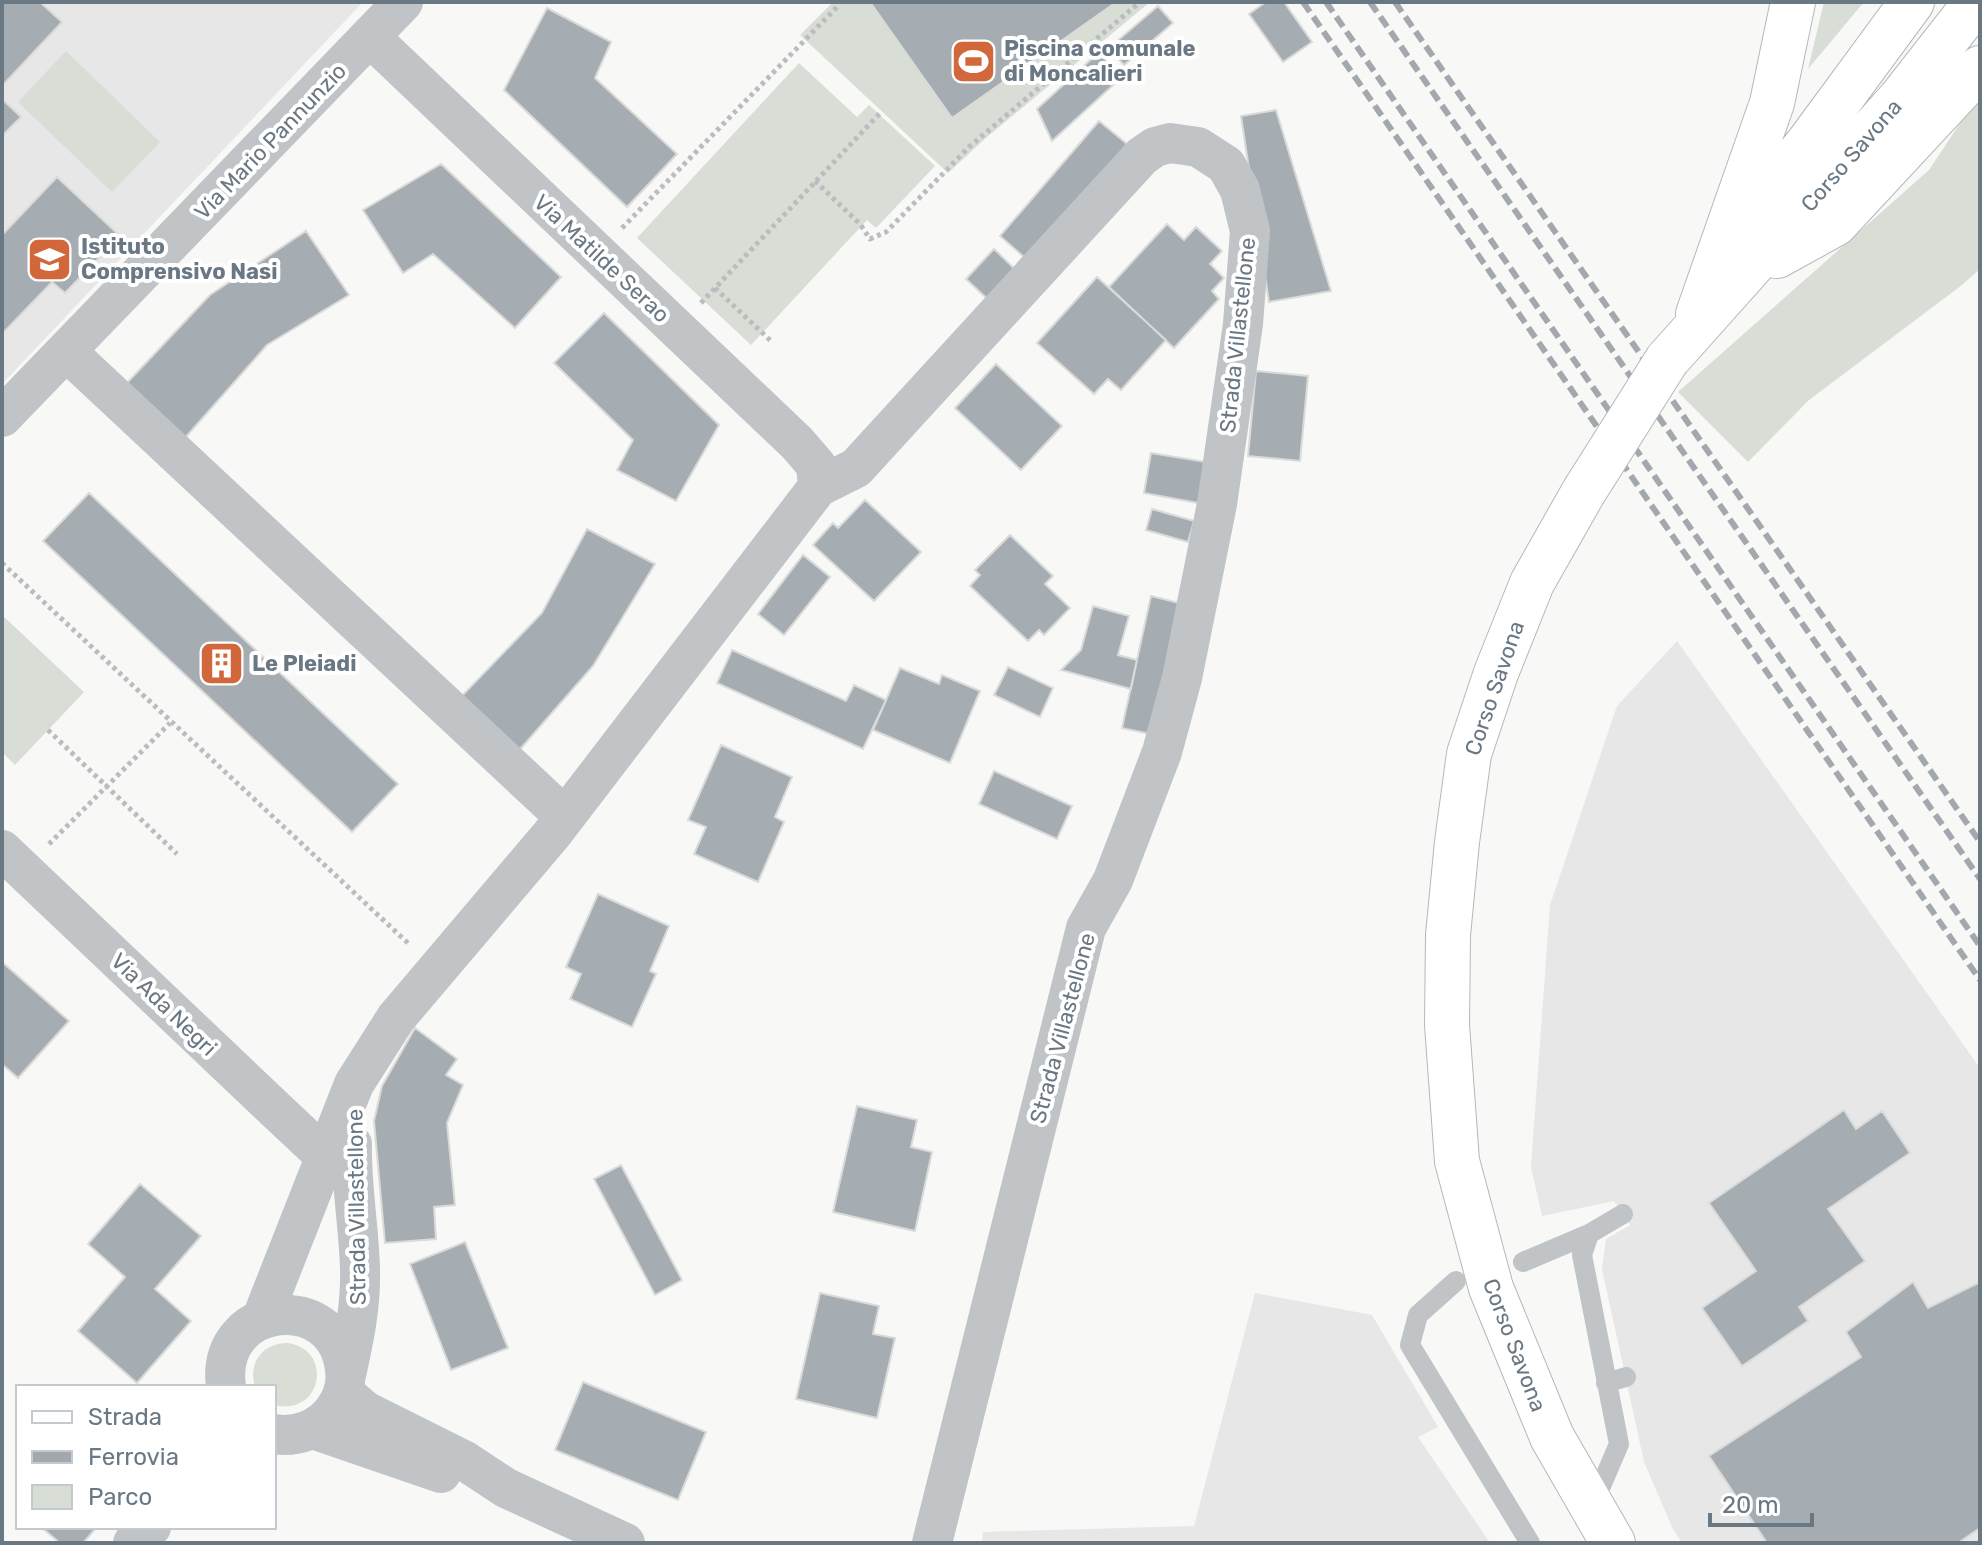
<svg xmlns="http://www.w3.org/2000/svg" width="1982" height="1545" viewBox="0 0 1982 1545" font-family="Rubik,sans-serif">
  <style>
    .built { fill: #e6e7e6 }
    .green { fill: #d8ddd6 }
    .building { fill: #a5adb2; stroke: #dadad9; stroke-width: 2 }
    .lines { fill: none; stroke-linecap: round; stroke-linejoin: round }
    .primary-casing { stroke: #b4b8bb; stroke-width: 46 }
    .path { stroke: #babdbf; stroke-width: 5; stroke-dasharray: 4 4; stroke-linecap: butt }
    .service { stroke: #c0c4c7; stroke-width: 20 }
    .minor { stroke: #c0c4c7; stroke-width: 40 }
    .primary { stroke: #fff; stroke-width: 44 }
    .rail { stroke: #a2a8ad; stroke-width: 6; stroke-dasharray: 12 6; stroke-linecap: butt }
    .primary-bridge-casing { stroke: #b4b8bb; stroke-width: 46; stroke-linecap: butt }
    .primary-bridge { stroke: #fff; stroke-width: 44 }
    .labels { text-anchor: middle; stroke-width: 8; stroke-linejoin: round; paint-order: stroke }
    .poi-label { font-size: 22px; font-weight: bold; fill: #6a7884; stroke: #fff; text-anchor: start }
    .street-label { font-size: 22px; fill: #6a7884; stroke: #fff }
  </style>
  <rect width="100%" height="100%" fill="#f8f8f6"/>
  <path class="built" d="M2,2H363L2,384Z
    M1677,641L1980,1068V1543H1682L1673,1529L1644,1462L1602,1269L1606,1239L1630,1225L1614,1201L1542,1216L1531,1167L1550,905L1617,706Z
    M1255,1293L1372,1315L1438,1427L1418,1437L1490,1543H982L983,1532L1194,1526Z"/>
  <path class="green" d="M833,2H1150L987,137L948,173L800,35Z
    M1824,2H1864L1808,69Z
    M66,51L160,142L112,192L18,102Z
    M799,63L857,117L869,105L935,166L876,228L867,220L751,345L637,238Z
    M1980,93V269L1962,285L1809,400L1748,462L1678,392L1929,170Z
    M2,615L84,692L15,765L2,752Z
    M288,1343C334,1350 322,1417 274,1405V1387H255C248,1363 262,1343 288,1343Z"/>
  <path class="building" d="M2,2H40L62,22L2,86Z
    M870,2H1114L1115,3L952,118Z
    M1266,2H1284L1312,42L1283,62L1249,14Z
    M1158,6L1173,23L1124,65L1109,48Z
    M547,8L611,42L595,78L677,154L627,207L504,90Z
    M1099,52L1122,77L1052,141L1037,109Z
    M2,99L21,117L2,136Z
    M1276,110L1331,291L1269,302L1241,116Z
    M1099,121L1127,144L1032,264L1000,236Z
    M441,164L561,277L515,328L433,254L403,273L363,210Z
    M57,177L120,236L65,293L52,282L2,334V235Z
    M1167,224L1184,240L1196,227L1222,251L1210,264L1224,278L1212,291L1219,299L1174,348L1109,287Z
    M306,231L349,295L267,345L184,439L126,384L210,295Z
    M994,249L1020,274L993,304L966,279Z
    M1097,277L1166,340L1121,390L1108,379L1094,394L1037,343Z
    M604,313L719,425L676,501L617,470L633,440L554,363Z
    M996,364L1062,426L1021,470L955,408Z
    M1256,371L1308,376L1300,461L1248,456Z
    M1151,453L1206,462L1198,503L1144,493Z
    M89,493L398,784L352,832L43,541Z
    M865,500L921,552L874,601L813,545L833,523L838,528Z
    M1152,509L1194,521L1188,542L1146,530Z
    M587,529L655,564L593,666L515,755L458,700L542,613Z
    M1010,535L1053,576L1045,584L1070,608L1044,635L1039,630L1028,641L970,586L980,575L975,570Z
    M803,555L830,577L784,635L758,614Z
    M1151,596L1183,604L1155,735L1122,728Z
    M1093,606L1129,616L1118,655L1137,660L1131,689L1061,670L1081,650Z
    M732,650L846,701L854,685L886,700L863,749L717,683Z
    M1008,667L1053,688L1040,717L994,695Z
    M900,668L939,684L942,675L980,691L950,763L873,730Z
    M721,745L792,777L775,817L784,822L758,882L694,854L706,827L688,820Z
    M994,771L1072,806L1057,839L979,804Z
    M598,894L669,926L650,971L656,974L632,1027L570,999L581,974L566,967Z
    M2,962L69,1021L18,1078L2,1064Z
    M415,1028L457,1059L446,1075L463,1085L447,1123L455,1205L434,1207L436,1239L385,1243L374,1121L382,1086Z
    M857,1106L917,1120L911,1147L932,1152L915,1231L833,1212Z
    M1844,1110L1856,1129L1882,1111L1910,1153L1828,1209L1865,1261L1799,1307L1808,1321L1742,1366L1702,1308L1756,1271L1709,1203Z
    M621,1165L682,1280L655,1295L594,1179Z
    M140,1184L201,1236L155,1289L191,1321L137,1383L78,1331L125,1277L88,1244Z
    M465,1242L508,1348L451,1370L410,1264Z
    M1913,1282L1928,1308L1980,1282V1528L1958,1543H1767L1709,1456L1861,1357L1846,1332Z
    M820,1293L879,1306L873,1334L895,1338L877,1418L796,1399Z
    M583,1382L706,1432L678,1500L555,1450Z
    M41,1527H97L83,1543H60Z"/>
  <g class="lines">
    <defs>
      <path id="primary" d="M1743,224L1809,142L1912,2
        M1777,256L1835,224L1980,68
        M1698,314L1772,103L1793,2
        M1667,360L1900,99L1976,2
        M1583,493L1532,583L1496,673L1469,754L1457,842L1448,935L1447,1025L1457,1161L1491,1288L1552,1437L1613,1543"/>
    </defs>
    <use href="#primary" class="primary-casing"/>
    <path class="path" d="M815,181L860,224L870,239L886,232L969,147L1140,2
      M622,228L838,6
      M715,288L773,343
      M701,303L882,111
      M2,563L410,945
      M48,730L177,854
      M49,844L170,723"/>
    <path class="service" d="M1523,1262L1589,1234
      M1456,1281L1418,1315L1410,1345L1530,1543
      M1606,1383L1626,1377
      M1592,1507L1619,1444L1582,1255L1589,1234L1623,1214"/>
    <path class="minor" d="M370,37L797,443L816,465L818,487
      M66,351L565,817
      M2,417L403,2
      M2,850L278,1112L326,1157L349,1169
      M262,1318L354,1084L396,1018L552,834L818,487L856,468L1142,156L1155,147L1170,143L1198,147L1226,165L1240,190L1250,231L1243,324L1217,504L1182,678L1162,752L1113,880L1086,928L932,1543
      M346,1375C354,1339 361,1306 360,1269C359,1227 351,1186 352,1144
      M226,1387C214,1301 337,1288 345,1370C347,1384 342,1399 334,1410C320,1429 297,1438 274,1434
      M343,1392L365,1411L465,1461L506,1488L625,1543
      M313,1429L441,1473
      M133,1543L151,1527"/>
    <use href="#primary" class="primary"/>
    <path class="rail" d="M1303,2L1980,980
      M1326,2L1980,946
      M1370,2L1980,879
      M1395,2L1980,842"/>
    <defs>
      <path id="primary-bridge" d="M1583,493L1667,360"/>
    </defs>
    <use href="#primary-bridge" class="primary-bridge-casing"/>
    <use href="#primary-bridge" class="primary-bridge"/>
  </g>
  <defs>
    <symbol id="stadium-square" viewBox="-11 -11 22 22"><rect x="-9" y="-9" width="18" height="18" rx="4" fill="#d3673c" stroke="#fff"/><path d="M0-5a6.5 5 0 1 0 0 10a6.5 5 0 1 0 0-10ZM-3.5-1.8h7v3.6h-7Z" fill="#fff"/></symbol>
    <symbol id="school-square" viewBox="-11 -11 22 22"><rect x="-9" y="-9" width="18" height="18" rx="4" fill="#d3673c" stroke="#fff"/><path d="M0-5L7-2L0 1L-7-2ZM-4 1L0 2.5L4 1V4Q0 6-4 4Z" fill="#fff"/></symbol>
    <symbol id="building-square" viewBox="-11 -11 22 22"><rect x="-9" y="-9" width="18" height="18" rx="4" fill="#d3673c" stroke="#fff"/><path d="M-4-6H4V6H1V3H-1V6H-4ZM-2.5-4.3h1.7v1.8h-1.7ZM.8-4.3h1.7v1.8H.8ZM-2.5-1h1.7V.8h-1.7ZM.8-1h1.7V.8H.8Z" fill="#fff"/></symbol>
  </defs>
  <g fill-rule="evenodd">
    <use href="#stadium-square" x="948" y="36" width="51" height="51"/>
    <use href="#school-square" x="24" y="234" width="51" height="51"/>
    <use href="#building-square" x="196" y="638" width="51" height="51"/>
  </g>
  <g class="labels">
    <g class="poi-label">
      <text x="1004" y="56">Piscina comunale<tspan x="1004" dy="25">di Moncalieri</tspan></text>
      <text x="81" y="254">Istituto<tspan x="81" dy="25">Comprensivo Nasi</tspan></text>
      <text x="252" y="671">Le Pleiadi</text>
    </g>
    <g class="street-label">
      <text transform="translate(270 141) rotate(-46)" y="8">Via Mario Pannunzio</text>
      <text transform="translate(1851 155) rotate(-49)" y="8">Corso Savona</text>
      <text transform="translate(602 258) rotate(43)" y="8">Via Matilde Serao</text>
      <text transform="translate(1237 335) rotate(-84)" y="8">Strada Villastellone</text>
      <text transform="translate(1494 688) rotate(-71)" y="8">Corso Savona</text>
      <text transform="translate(164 1004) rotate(44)" y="8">Via Ada Negri</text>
      <text transform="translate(1062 1028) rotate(-75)" y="8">Strada Villastellone</text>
      <text transform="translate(356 1207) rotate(-91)" y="8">Strada Villastellone</text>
      <text transform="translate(1515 1345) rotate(69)" y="8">Corso Savona</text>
    </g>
  </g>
  <rect width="1982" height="1545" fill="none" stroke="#6a7884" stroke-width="8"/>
  <rect x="16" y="1385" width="260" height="144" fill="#ffffff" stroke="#c3c9ce" stroke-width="2"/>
  <rect x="32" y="1411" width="40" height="12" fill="#ffffff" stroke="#c3c9ce" stroke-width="2"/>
  <text x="88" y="1425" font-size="24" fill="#6a7884">Strada</text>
  <rect x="32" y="1451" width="40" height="12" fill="#a2a8ad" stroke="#c3c9ce" stroke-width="2"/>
  <text x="88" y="1465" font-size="24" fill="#6a7884">Ferrovia</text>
  <rect x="32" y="1485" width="40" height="24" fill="#d8ddd6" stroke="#c3c9ce" stroke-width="2"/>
  <text x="88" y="1505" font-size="24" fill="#6a7884">Parco</text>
  <path d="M1710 1513v12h102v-12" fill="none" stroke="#6a7884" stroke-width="4"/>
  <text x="1722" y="1513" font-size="24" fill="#6a7884" stroke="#ffffff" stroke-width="6" paint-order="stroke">20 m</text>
</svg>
